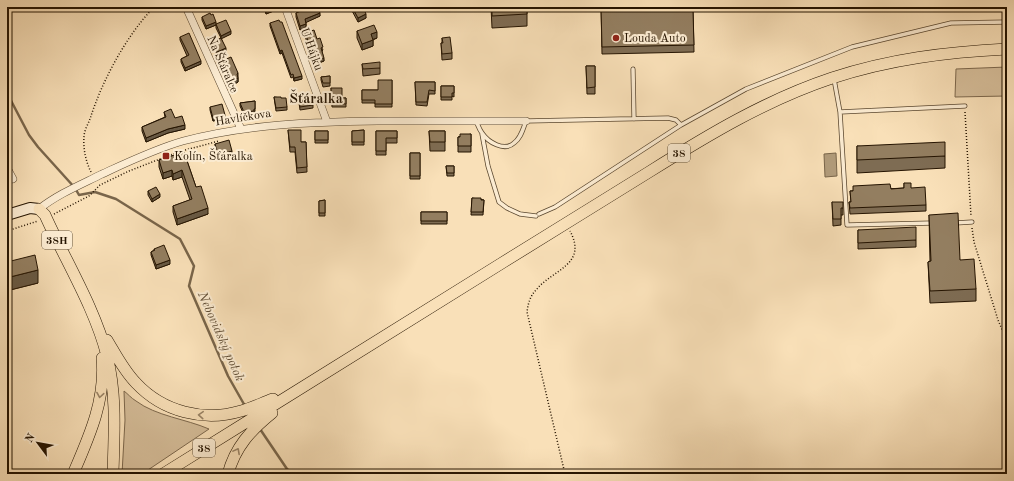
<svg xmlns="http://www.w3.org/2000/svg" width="1014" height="481" viewBox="0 0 1014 481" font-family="'Old Standard TT',serif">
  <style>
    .green { fill: #d5bd99; stroke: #7d684d }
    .water { fill: #b19b7a; stroke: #79654a }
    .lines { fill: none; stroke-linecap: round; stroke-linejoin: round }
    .stream { stroke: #79654a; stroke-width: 2.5 }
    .lane-casing { stroke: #5a472f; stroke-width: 5 }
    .street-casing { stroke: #5a472f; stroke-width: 8 }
    .secondary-casing { stroke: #251401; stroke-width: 12 }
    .primary-casing { stroke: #251401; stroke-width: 12 }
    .path { stroke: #251401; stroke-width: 1.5; stroke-dasharray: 1 2; stroke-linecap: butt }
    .lane { stroke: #fbebd1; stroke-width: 3.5 }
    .street { stroke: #fbebd1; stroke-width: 7 }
    .secondary { stroke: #fbebd1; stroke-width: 10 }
    .primary { stroke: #f9e0b8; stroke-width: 11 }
    .wall { fill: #7e6c53; stroke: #251401 }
    .shaded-wall { fill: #675843; stroke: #251401 }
    .building { fill: #937e60; stroke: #251401 }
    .oneway { stroke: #9a8466 }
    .poi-dot { fill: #8f2418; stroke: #fbebd1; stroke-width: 1.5 }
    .labels { text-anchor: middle; stroke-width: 4; stroke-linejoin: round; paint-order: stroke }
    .shield { fill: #fbebd1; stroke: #65543f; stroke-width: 1 }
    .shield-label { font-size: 11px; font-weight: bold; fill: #251401 }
    .poi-label { font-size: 12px; fill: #251401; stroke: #fbebd1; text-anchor: start }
    .street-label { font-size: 12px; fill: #251401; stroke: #fbebd1 }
    .water-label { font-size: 13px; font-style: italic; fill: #5d4a31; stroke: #fbebd1 }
    .quarter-label { font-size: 14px; font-weight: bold; fill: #251401; stroke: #fbebd1 }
  </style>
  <rect width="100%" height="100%" fill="#f9e0b8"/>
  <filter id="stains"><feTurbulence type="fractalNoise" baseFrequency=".005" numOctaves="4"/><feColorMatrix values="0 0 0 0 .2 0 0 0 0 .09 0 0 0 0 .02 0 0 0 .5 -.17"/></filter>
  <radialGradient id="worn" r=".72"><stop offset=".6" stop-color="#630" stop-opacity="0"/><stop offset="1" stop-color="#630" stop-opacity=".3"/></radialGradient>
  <path class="green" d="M1007,67V96L955,97L956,69Z
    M124,391C128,394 131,398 136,401C156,416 186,419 209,429L142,474H122L125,420Z"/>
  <path class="water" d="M836,153L837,176L825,177L824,154Z"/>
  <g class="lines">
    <path class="stream" d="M7,93L29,135L38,147L75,188L79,195L95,192L116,199L180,239L194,266L189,286L228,376L245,406
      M260,429L287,469L294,474"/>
    <defs>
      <path id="lane" d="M633,69L634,119
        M834,79L840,112L847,225L933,223
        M840,112L965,106
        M476,121C478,125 479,129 482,133C488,142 504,152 514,143C521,138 523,129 526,121L668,118L676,120L681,125
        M482,134L488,166L499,202L507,208L520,214L536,216
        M539,214L555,207L681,125L746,89L852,47L951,23L1007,22
        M955,223L972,222"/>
      <path id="street" d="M186,7L241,129
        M285,7L327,122
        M7,168L13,179
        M39,209C58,194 80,185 102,174C128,162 155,149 183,141C247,124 312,122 378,121C427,121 476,121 526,121"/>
      <path id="secondary" d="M7,215L30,208L39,209"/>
      <path id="primary" d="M39,209L45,215C65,260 95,308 107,356C117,395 114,435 113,474
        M107,340C116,355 124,371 136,383C163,412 204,422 241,411C252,408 262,403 273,399
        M73,474C89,437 106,400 102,358
        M163,474C276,404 389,334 502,263C551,233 600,202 649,172C708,135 766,100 832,78C890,59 947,52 1007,49
        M228,474C235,447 251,430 272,413"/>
    </defs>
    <use href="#lane" class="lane-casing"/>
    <use href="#street" class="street-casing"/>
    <use href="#secondary" class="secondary-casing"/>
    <use href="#primary" class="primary-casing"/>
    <path class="path" d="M965,112L971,216
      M91,172C86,162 83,149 84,137C84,131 88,124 90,119C102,81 126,36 154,7
      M54,214L89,196L100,185L129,171L178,152L219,141
      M972,228L974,242L998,320L1007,341
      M7,231L38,221
      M565,474L527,312C528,304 530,296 536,290C553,269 588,265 570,231"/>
    <use href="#lane" class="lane"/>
    <use href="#street" class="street"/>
    <use href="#secondary" class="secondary"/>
    <use href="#primary" class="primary"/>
  </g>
  <path class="wall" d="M260,7H276V10L266,14L264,8L261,9Z
    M298,7H318L320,16L306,22V27L300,30L296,17V13L300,12Z
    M350,7H363L366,18L358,22Z
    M491,7H527V26L492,28Z
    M601,7L670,11H693L694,52L602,54Z
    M202,17L216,24L231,34L221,38L226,51L217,55L213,45V42L221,38L216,28V25L206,29L202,20Z
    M270,23L302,79L294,81L293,77L291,78L282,53L280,54L270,26Z
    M357,31L377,38L373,40V46L362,50L357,38Z
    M305,33L317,39L323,50L322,51L324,61L316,64L305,37Z
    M180,37L201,64L185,71L181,62V59L187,56L180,40Z
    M442,38L452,53V59L442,60L441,43H442Z
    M222,61L238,73V82L231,86L222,66Z
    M362,64L380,68V74L363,76Z
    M586,66H595V94H587Z
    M330,76V86L323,87L321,80V77Z
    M392,80V107H375V103H362V90H378Z
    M415,82H435V94H429L427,106L416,105Z
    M441,86H454V97L452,96V100H441Z
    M331,88L342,98H346V107H332Z
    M298,96L313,105V108L300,110Z
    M274,97L281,98L287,107V110L276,111Z
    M255,101V112H254V114L244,115L240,106V103Z
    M210,107L225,118L213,121L210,110Z
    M164,112L175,118L185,129L168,133L146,142L142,131V127L165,117Z
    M288,130L301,142H306L307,172L297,173L295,152H290Z
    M364,130V145H352V131Z
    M315,131H328V143H315Z
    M376,131H397V143H386V155H376Z
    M429,131H445V151H430Z
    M471,134V152H458V137Z
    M215,144L232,155L218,158L215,147Z
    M857,146L945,156V168L857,173Z
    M184,152L196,187L208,214L177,225L173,212V206L190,200L182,177L173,180L172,176L163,179L159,167V160Z
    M410,153H420V179H410Z
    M446,166H454V176H447Z
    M904,183L911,188L926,205V211L850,214L849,202H851L850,191L904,188Z
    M148,191L160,197L152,202L148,195Z
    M472,198L484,200L483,215H471Z
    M325,200V216H319V201Z
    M832,202L843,208V215H841V225L833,226Z
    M421,212H447V224H421Z
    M929,215L960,260L976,289V301L930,303L928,262L930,261Z
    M858,230L916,240V247L858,249Z
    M154,249L170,264L156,269L151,255V252L154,250Z
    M7,262L38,283L10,290L7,279Z"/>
  <path class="shaded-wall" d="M276,7V10L266,14V11Z
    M320,13V16L305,23V19Z
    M366,14V18L358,22V18Z
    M216,22V25L206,29V26Z
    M306,24V27L300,30V26Z
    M231,31V34L221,39V36Z
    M377,32V38L371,40V34Z
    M373,40V46L362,50V44Z
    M226,48V51L217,55V52Z
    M282,50V53L280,54V51Z
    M324,58V61L316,64V61Z
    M201,61V64L185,71V68Z
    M302,76V79L294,81V78Z
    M238,78V82L231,86V81Z
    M225,115V118L213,121V118Z
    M185,125V129L168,133L146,142V138L168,129Z
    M232,151V155L218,158V155Z
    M172,170V176L163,179V173Z
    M182,170V177L173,180V174Z
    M160,194V197L152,202V199Z
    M208,208V214L177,225V219Z
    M170,260V264L156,269V265Z
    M38,270V283L10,290V277Z"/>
  <path class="building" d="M264,7H276L266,11Z
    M299,7H318L320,13L305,19L306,24L300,26L296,13L301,11Z
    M352,7H363L366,14L358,18Z
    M492,7H527V14L492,16Z
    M601,7H670V11H693L694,45L602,47Z
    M210,13L211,15L213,14L216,22L206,26L202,17Z
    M226,20L231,31L221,36L216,24Z
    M279,20L280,22H282L302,76L294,78L293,74L291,75L282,50L280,51L270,23Z
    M374,25L377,32L371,34L373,40L362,44L357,31Z
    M314,30L317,39L320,38L323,47L321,48L324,58L316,61L305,33Z
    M189,33L201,61L185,68L181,59L189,55L180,37Z
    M450,37L452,53L442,54L441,43H443L442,38Z
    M221,38L226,48L217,52L213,42Z
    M231,57L238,73L237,74L238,78L231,81L222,61Z
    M380,62V68L363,69L362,64Z
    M586,66H595V87L587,88Z
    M330,76V83H323L321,77Z
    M378,80H392V104H375V100H362V90H378Z
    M415,82H435V91L429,90L427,102H416Z
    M441,86H454V93H452V97H441Z
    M331,88H342V98H346V104L332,103Z
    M309,95L313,105L300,107L298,96Z
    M274,97H281V98H286L287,107L276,108Z
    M255,101V109H254V111L244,112L240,103Z
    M222,104L225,115L213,118L210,107Z
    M171,109L175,118L182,116L185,125L168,129L146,138L142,127L166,117L164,112Z
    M288,130H301V142H306L307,167L297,168L295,147H290Z
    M364,130V142H352V131Z
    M315,131H328V140H315Z
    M376,131H397V138H386V151H376Z
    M429,131H445V142H430Z
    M460,134H471V146H458V137H460Z
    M229,140L232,151L218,155L215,144Z
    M945,142V156L857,160V146Z
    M184,152L196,187L201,186L208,208L177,219L173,206L192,199L182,170L173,174L172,170L163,173L159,160Z
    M410,153H420V176H410Z
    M446,166H454V173H447Z
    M904,183H911V188L925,187L926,205L850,208L849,202H851L850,191H853V186L890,184L891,189L904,188Z
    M156,187L160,194L152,199L148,191Z
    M472,198H481V200H484L483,212H471Z
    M325,200V213H319V201Z
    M832,202H843V208H841V219H833Z
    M421,212H447V221H421Z
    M958,213L960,260L974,259L976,289L930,291L928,262L931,261L929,215Z
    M916,227V240L858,243V230Z
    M164,245L170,260L156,265L151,252L155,250L154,249Z
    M35,255L38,270L10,277L7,267V262Z"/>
  <defs><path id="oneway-chevron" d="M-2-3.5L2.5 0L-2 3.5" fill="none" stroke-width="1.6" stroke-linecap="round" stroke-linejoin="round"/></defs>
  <g class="oneway">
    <use href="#oneway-chevron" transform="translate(100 395) rotate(99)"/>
    <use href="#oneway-chevron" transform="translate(201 415) rotate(-176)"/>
    <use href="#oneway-chevron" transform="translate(237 451) rotate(-62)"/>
  </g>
  <g class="poi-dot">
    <circle cx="616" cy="38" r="4"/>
    <rect x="162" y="152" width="8" height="8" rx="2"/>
  </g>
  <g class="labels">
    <g class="shield">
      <rect x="668" y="144" width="22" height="18" rx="3"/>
      <rect x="42" y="231" width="30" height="18" rx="3"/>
      <rect x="193" y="439" width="22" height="18" rx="3"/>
    </g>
    <g class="shield-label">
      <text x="679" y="157">38</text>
      <text x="57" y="244">38H</text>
      <text x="204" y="452">38</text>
    </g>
    <g class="poi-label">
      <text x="624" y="42">Louda Auto</text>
      <text x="174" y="160">Kolín, Šťáralka</text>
    </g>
    <g class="street-label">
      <text transform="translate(312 49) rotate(70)" y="4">U Hájku</text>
      <text transform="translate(223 64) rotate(66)" y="4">Na Šťáralce</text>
      <text transform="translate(243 117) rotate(-9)" y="4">Havlíčkova</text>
    </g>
    <g class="water-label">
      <text transform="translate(222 336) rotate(66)" y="5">Nebovidský potok</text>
    </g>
    <g class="quarter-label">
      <text x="316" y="103">Šťáralka</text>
    </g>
  </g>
  <rect width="1014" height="481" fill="none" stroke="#f9e0b8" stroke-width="24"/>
  <rect x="8" y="8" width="998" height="465" fill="none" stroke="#251401" stroke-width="2"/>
  <rect x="12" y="12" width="990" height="457" fill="none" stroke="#251401"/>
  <g transform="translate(38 443) rotate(302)" stroke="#fbebd1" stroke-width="3" paint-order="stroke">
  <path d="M0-3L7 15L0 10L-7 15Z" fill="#251401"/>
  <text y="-6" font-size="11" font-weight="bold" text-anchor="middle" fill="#251401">N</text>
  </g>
  <rect width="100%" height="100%" filter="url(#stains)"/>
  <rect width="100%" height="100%" fill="url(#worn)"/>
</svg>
